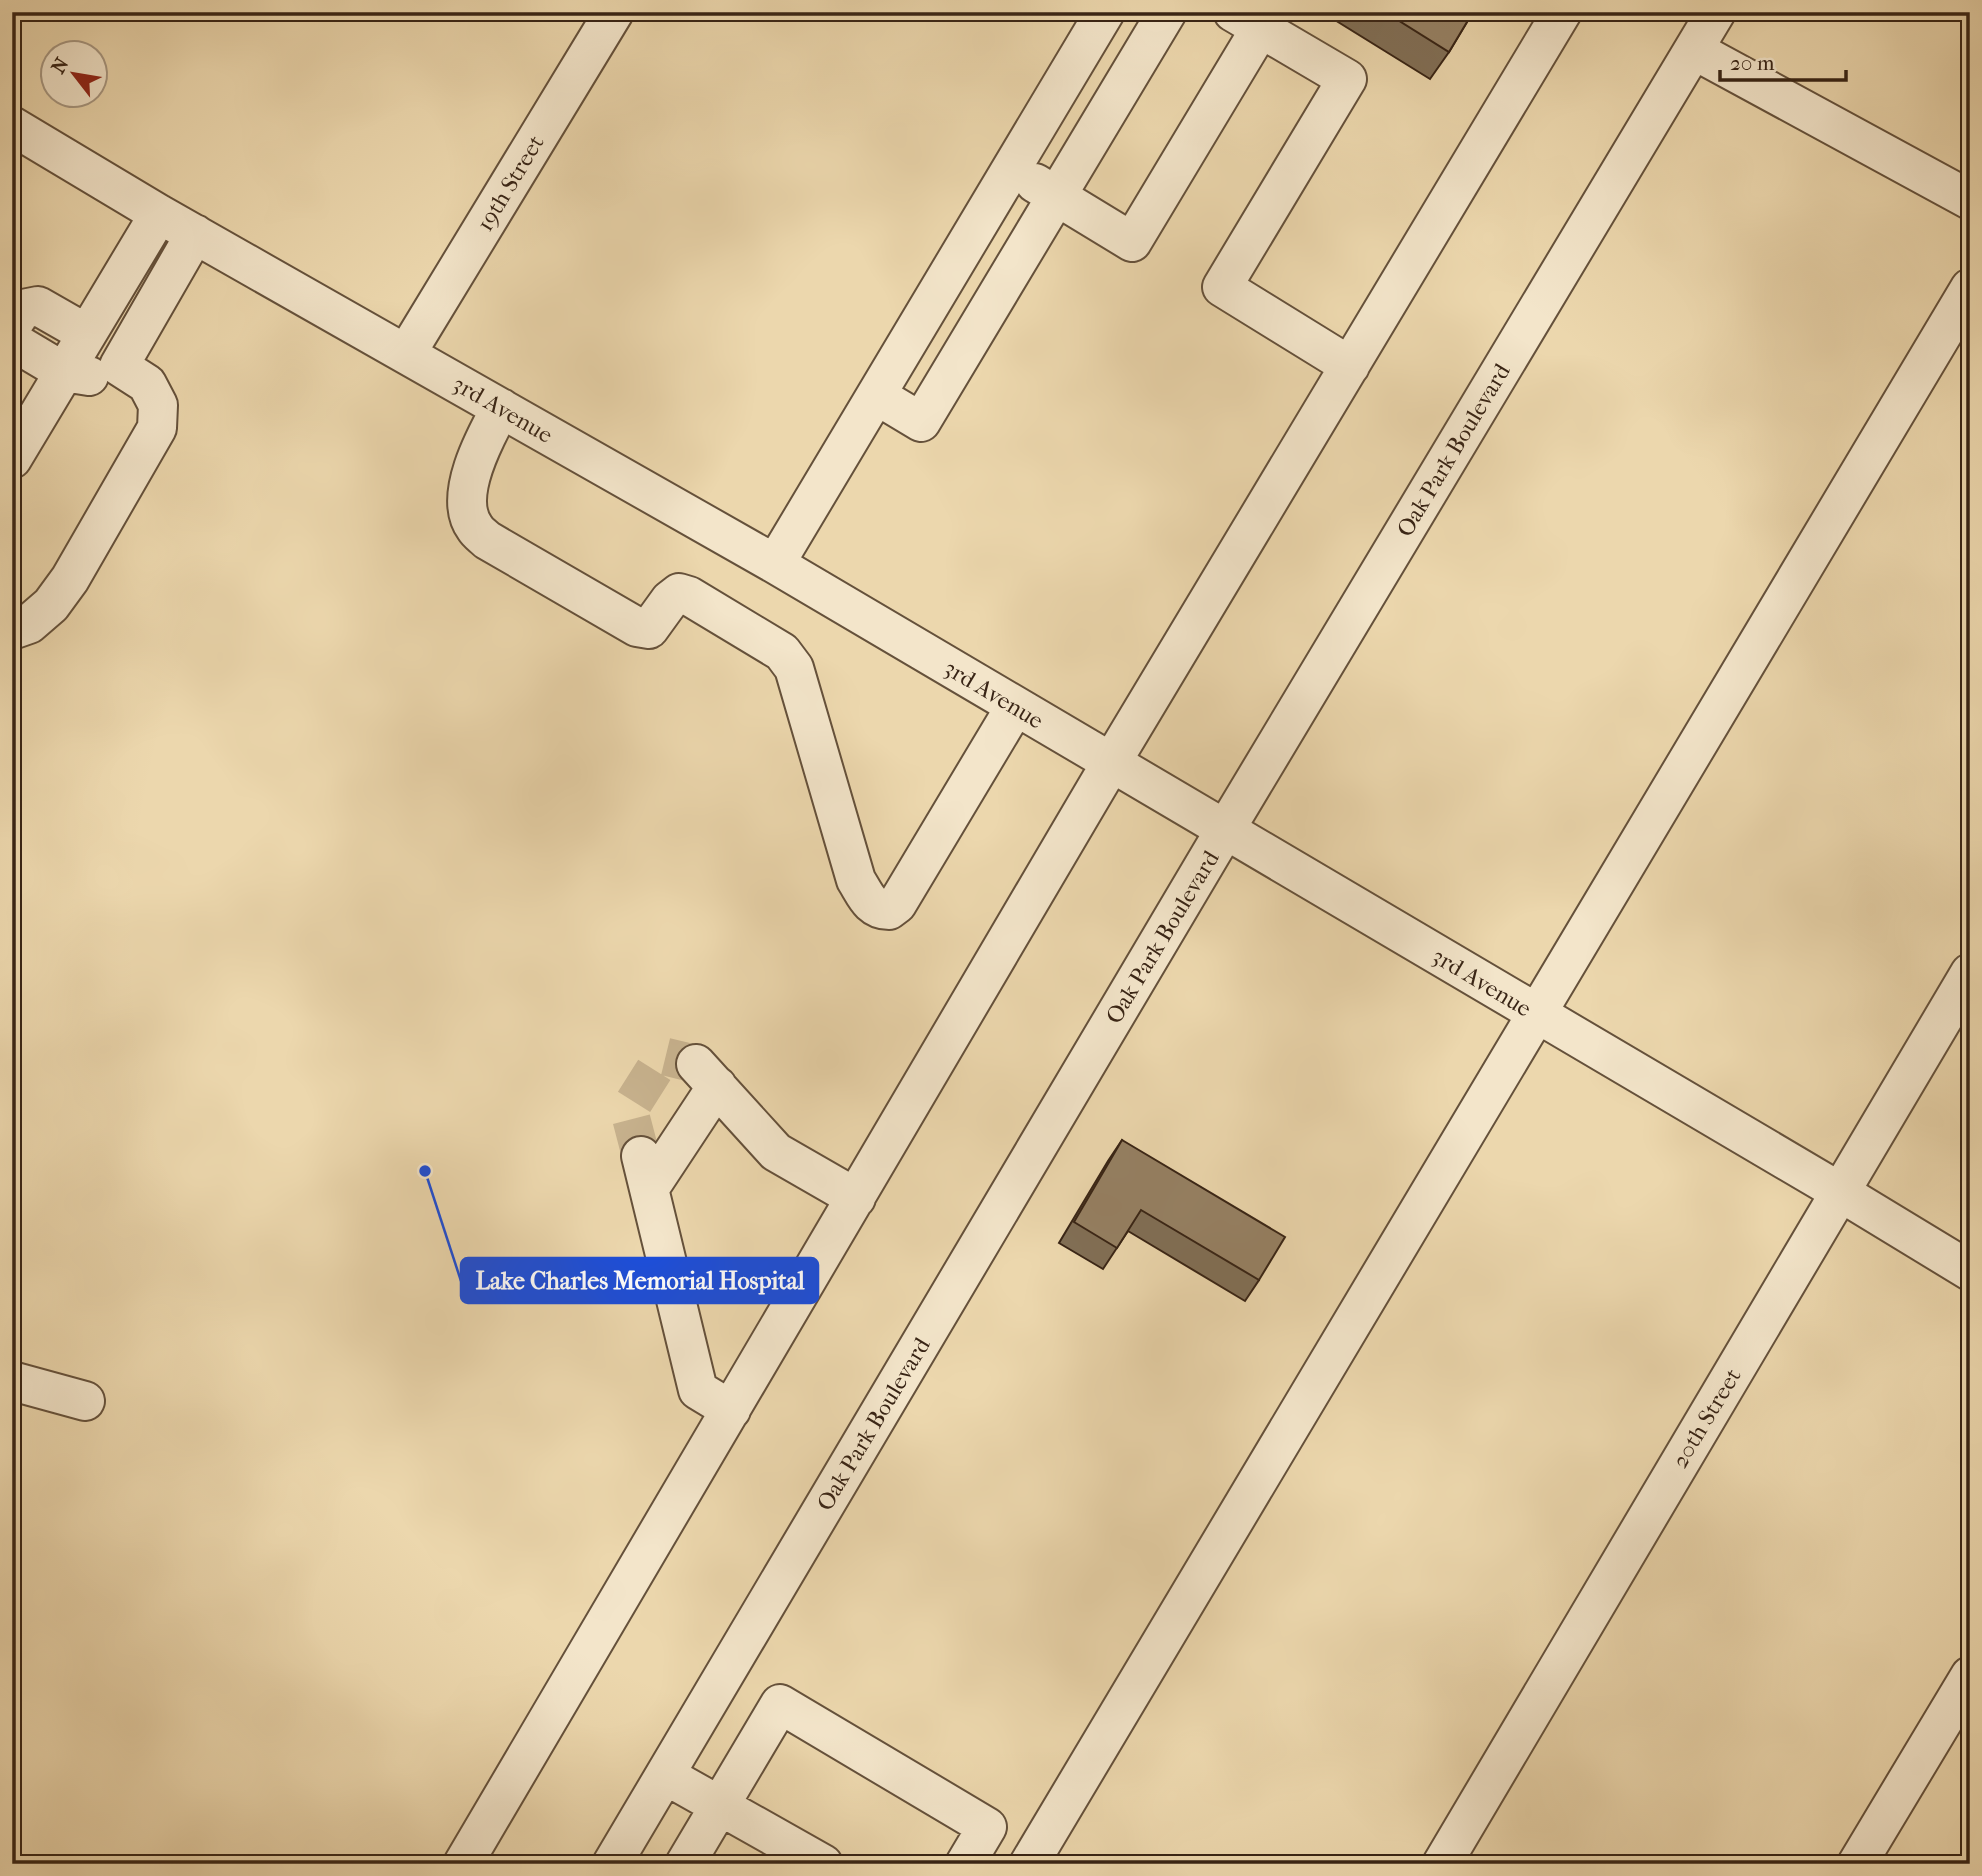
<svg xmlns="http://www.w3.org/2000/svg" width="1982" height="1876" viewBox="0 0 1982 1876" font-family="'IM FELL French Canon',serif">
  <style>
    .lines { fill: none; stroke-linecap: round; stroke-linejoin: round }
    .minor-tunnel { stroke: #c8b38f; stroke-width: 38; stroke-dasharray: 38 19; stroke-linecap: butt }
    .minor-casing { stroke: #65513b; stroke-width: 42 }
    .minor { stroke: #f3e5ca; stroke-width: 38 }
    .wall { fill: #816f56; stroke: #382415; stroke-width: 2 }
    .building { fill: #968164; stroke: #382415; stroke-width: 2 }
    .labels { text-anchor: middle; stroke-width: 6; stroke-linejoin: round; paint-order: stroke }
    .street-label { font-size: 23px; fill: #382415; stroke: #f3e5ca }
    .leader { fill: none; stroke: #1d4ed8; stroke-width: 2.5 }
    .callout-dot { fill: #1d4ed8; stroke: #f3e5ca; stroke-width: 2.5 }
    .callout { fill: #1d4ed8; stroke: #1d4ed8; stroke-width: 2.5 }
    .callout-label { font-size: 24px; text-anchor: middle; font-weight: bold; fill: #fff }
  </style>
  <rect width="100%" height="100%" fill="#ecd7ad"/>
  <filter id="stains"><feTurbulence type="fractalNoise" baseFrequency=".00286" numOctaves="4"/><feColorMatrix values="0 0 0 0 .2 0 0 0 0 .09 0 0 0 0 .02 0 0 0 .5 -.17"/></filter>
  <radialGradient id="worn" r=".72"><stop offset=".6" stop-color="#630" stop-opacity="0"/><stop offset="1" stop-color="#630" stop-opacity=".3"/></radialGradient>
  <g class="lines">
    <path class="minor-tunnel" d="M641,1156L629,1110L663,1056L696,1064"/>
    <defs>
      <path id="minor" d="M1233,12L1347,79L1222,287L1350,366
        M1694,50L1970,200
        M12,126L159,214L775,564L1840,1192L1970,1271
        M1035,183L1132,242L1260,29
        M12,325L23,309L38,306L87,334L159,214
        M12,341L64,372L89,376
        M406,354L614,12
        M876,395L921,422L1167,12
        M501,408C485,437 452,497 475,528C478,533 483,536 487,540L637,627L649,629L670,600L679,593L689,596L782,652L794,668L856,880C865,894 870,910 889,910L897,904L1015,707
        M12,459L87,334
        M775,564L1105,12
        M12,630L29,624L51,605L70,579L157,428L158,405L147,384L119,366L195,234
        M696,1064L776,1152L856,1198
        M641,1156L698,1390L731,1410
        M649,1189L717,1086
        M12,1381L85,1401
        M665,1775L823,1864
        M463,1864L1111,763L1562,12
        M612,1864L1225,830L1716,12
        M685,1864L780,1704L987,1827L965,1864
        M1029,1864L1970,288
        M1442,1864L1970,973
        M1857,1864L1970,1676"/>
    </defs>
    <use href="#minor" class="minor-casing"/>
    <use href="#minor" class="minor"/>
  </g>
  <path class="wall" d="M1322,12H1473L1449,52L1430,79Z
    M1122,1140L1259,1280L1245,1301L1128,1231L1103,1269L1059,1243L1108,1161Z"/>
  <path class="building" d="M1385,12H1473L1449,52Z
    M1122,1140L1285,1237L1259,1280L1141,1210L1117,1248L1074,1222Z"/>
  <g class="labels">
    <g class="street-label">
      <text transform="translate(510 183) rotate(-59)" y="8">19th Street</text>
      <text transform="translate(503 409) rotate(30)" y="8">3rd Avenue</text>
      <text transform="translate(1453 450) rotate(-59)" y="8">Oak Park Boulevard</text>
      <text transform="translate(994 694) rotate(31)" y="8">3rd Avenue</text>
      <text transform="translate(1162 937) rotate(-59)" y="8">Oak Park Boulevard</text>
      <text transform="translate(1482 982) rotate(31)" y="8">3rd Avenue</text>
      <text transform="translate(1706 1418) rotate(-59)" y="8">20th Street</text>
      <text transform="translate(873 1424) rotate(-59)" y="8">Oak Park Boulevard</text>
    </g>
  </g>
  <path class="leader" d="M425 1171L461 1281"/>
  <circle class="callout-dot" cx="425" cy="1171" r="7"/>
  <rect class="callout" x="461" y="1258" width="357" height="45" rx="7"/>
  <g class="callout-label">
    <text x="640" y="1289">Lake Charles Memorial Hospital</text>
  </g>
  <rect width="1982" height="1876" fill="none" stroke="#ecd7ad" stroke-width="42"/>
  <rect x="14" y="14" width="1954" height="1848" fill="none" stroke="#382415" stroke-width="3.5"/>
  <rect x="21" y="21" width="1940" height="1834" fill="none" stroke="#382415" stroke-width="2"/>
  <g transform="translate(74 74) rotate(301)"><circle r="33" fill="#f3e5ca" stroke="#a89882" stroke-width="2"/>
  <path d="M0-5L12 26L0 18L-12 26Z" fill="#8f2418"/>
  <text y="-10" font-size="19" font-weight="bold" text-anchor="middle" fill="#382415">N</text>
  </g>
  <path d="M1720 70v10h126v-10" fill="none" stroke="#382415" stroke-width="3.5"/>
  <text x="1730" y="70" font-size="21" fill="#382415" stroke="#f3e5ca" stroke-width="5" paint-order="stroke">20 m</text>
  <rect width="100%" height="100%" filter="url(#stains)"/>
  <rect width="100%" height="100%" fill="url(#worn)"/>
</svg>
